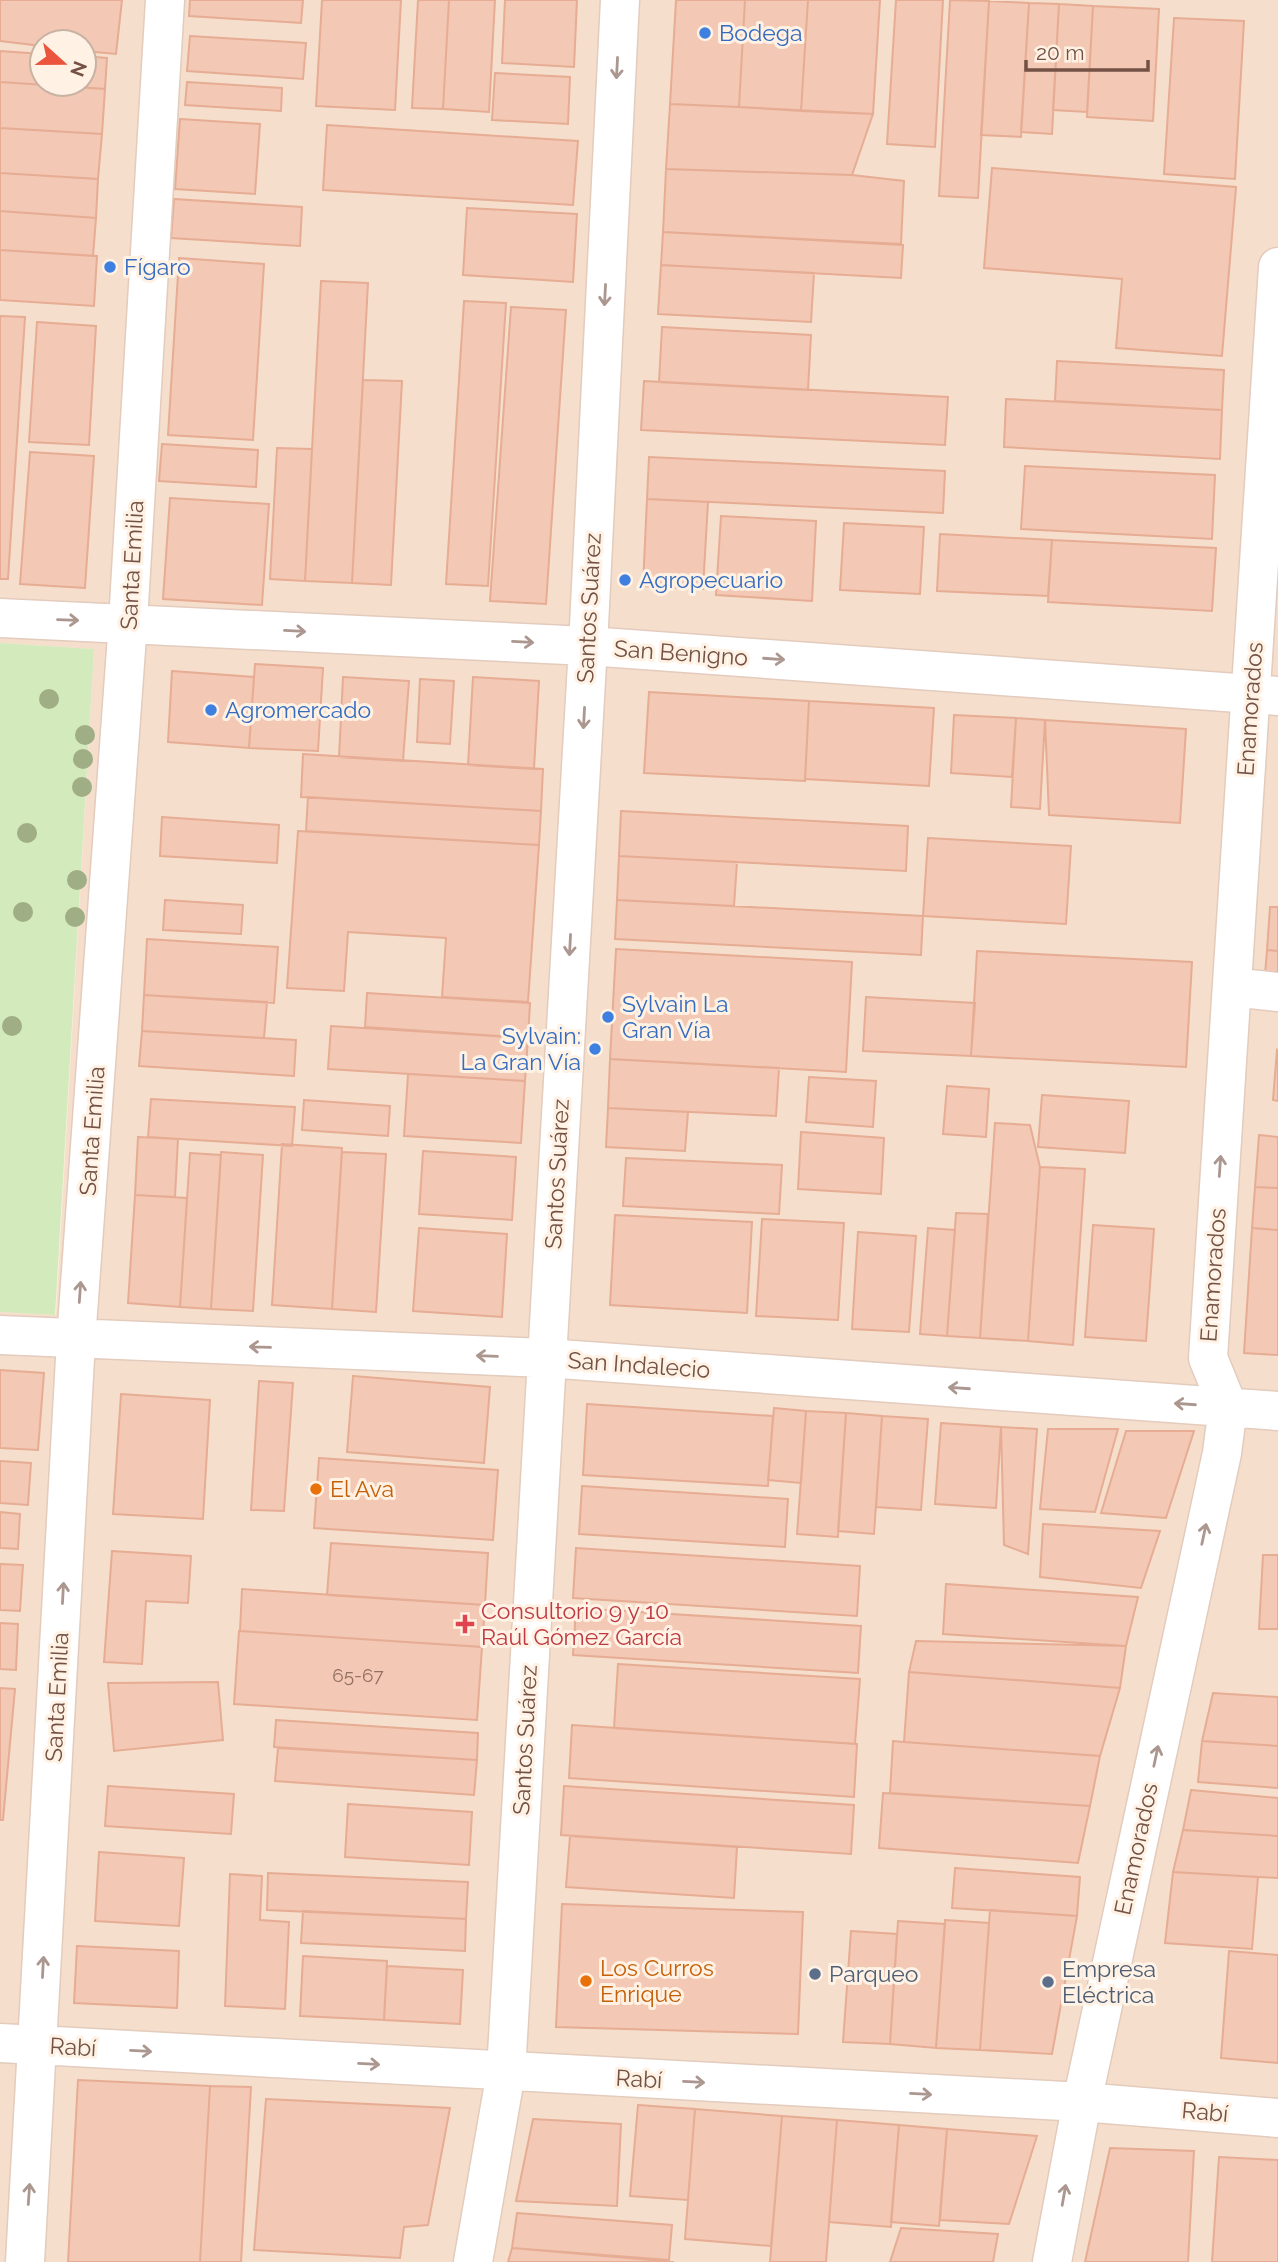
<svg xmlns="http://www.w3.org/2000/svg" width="1278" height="2262" viewBox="0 0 1278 2262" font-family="Raleway,sans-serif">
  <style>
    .residential { fill: #f5dfcc; fill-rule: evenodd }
    .green { fill: #d3eabc }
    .building { fill: #f3c8b4; stroke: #e6ac94; stroke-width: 2 }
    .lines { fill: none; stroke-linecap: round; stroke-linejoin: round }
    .minor-casing { stroke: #e3cbbd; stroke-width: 41 }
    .minor { stroke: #fff; stroke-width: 38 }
    .tree { fill: #a0ae85 }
    .oneway { stroke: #ab978f }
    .shop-dot { fill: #3f7fe0; stroke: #fff2e4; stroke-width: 2.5 }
    .food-dot { fill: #e8710a; stroke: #fff2e4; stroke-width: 2.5 }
    .health-dot { fill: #e0444e; stroke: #fff2e4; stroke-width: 2.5 }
    .service-dot { fill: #5c6f8a; stroke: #fff2e4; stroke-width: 2.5 }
    .labels { text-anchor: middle; stroke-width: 6; stroke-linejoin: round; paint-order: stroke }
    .number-label { font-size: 19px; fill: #937061 }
    .shop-label { font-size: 23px; fill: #366cbe; stroke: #fff2e4; text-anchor: start }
    .street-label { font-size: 23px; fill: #735245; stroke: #fff2e4 }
    .food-label { font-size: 23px; fill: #c56008; stroke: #fff2e4; text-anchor: start }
    .health-label { font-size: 23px; fill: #be3a42; stroke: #fff2e4; text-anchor: start }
    .service-label { font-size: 23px; fill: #4e5e75; stroke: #fff2e4; text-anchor: start }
  </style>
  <rect width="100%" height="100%" fill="#fdeedd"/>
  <path class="residential" d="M0,0H1278V2262H0V1312L56,1315L94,649L0,643ZM42,42H84V84H42Z"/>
  <path class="green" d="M0,643L94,649L55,1315L0,1312Z"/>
  <path class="building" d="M0,0H122L116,54L84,51V42H42V46L0,41Z
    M190,0H303L301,23L189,16Z
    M322,0H401L395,110L316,106Z
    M418,0H449L443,109L412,108Z
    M449,0H495L489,112L443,109Z
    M505,0H577L574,67L502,63Z
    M676,0H745L739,107L670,104Z
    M745,0H808L801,111L739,107Z
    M808,0H880L873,114L801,111Z
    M896,0H943L935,147L887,144Z
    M950,0L989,1L978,198L939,196Z
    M989,1L1029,3L1021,137L981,135Z
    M1029,3L1059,4L1052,134L1021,132Z
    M1059,4L1093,6L1087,112L1053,110Z
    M1093,6L1159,9L1153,121L1087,117Z
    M1174,18L1244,21L1235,179L1164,174Z
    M190,36L306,43L303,79L187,71Z
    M0,51L42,54V84H84V56L107,58L105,89L0,82Z
    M495,73L570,77L568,124L492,120Z
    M0,82L105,89L102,134L0,128Z
    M187,82L282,88L281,111L185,105Z
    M670,104L739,107L873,114L852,175L666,169Z
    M180,119L260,124L255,194L175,189Z
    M327,125L578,141L573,205L323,190Z
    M0,128L102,134L98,179L0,173Z
    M992,168L1236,187L1222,356L1116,348L1122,279L984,268Z
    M666,169L852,175L904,181L901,244L663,232Z
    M0,173L98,179L96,218L0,211Z
    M174,199L302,207L300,246L171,238Z
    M467,208L577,214L573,282L463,275Z
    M0,211L96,218L93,256L0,250Z
    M663,232L903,245L901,278L661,265Z
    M0,250L97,256L94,306L0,300Z
    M179,258L264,264L253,440L168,435Z
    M661,265L814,273L811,322L658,314Z
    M321,281L368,283L352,583L305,581Z
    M464,301L506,303L488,586L446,584Z
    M511,307L566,310L546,604L490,601Z
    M0,316L25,317L8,579H0Z
    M37,322L96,326L89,445L29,442Z
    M662,327L811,335L808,390L659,382Z
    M1057,361L1224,370L1222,410L1055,401Z
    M363,380L402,381L391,585L352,583Z
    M644,381L948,397L945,445L641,430Z
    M1006,399L1222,410L1220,459L1004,447Z
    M162,444L258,450L256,487L159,481Z
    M277,448L312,449L305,581L270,579Z
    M30,452L94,456L85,588L20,584Z
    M649,457L945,471L943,513L647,499Z
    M1025,466L1215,475L1212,539L1021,529Z
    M170,498L269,504L262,605L163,599Z
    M647,499L708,502L703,589L643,586Z
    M721,516L816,521L812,601L716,595Z
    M844,523L924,527L920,594L840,590Z
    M940,534L1052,540L1048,596L937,591Z
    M1052,540L1216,548L1212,611L1048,602Z
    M255,664L323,668L318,751L249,748Z
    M172,671L254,677L249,748L168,742Z
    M343,677L409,681L403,761L339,757Z
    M473,677L539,681L534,769L468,765Z
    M420,679L454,681L450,744L417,742Z
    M649,692L809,701L805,781L644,773Z
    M809,701L934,708L929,786L805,779Z
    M954,715L1016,718L1012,777L951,773Z
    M1016,718L1045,720L1040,809L1011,807Z
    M1045,720L1186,729L1180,823L1049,815Z
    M303,754L543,769L541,811L301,797Z
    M308,797L541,811L539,845L306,831Z
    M621,811L908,826L906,871L619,856Z
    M162,817L279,825L277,863L160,856Z
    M298,831L539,845L528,1002L442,997L446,938L348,932L344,991L287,988Z
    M928,838L1071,846L1066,924L923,916Z
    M619,856L737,862L734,906L617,900Z
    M165,900L243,905L241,934L163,930Z
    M617,900L923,916L921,955L615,939Z
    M1270,907H1278V951L1267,950Z
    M147,939L278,947L274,1003L144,995Z
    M616,949L852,962L846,1072L610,1059Z
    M1267,950L1278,951V987L1264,986Z
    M977,951L1192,962L1186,1067L971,1056Z
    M367,993L530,1003L528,1038L365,1027Z
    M144,995L267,1002L264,1038L142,1031Z
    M866,997L975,1003L971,1056L863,1051Z
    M331,1026L528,1038L525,1081L328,1069Z
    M142,1031L296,1040L294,1076L139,1066Z
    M1277,1050L1278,1051V1101L1273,1100Z
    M610,1059L779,1068L776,1116L608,1108Z
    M408,1074L525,1081L521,1143L404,1136Z
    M809,1077L876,1081L873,1127L806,1122Z
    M947,1086L989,1089L986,1137L943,1134Z
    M1042,1095L1129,1101L1125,1153L1038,1147Z
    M151,1099L295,1107L292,1146L148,1137Z
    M304,1100L390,1106L388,1136L302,1130Z
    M608,1108L688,1112L685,1151L606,1147Z
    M995,1123L1030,1125L1040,1167L1028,1341L980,1338Z
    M801,1132L884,1138L881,1194L798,1189Z
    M1259,1135L1278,1137V1188L1255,1187Z
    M138,1137L178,1139L175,1197L135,1195Z
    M282,1144L342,1148L332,1309L272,1305Z
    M423,1151L516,1157L512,1220L419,1214Z
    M221,1152L263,1155L253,1311L211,1309Z
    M342,1152L386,1154L376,1312L332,1309Z
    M190,1153L221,1155L211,1309L180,1307Z
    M626,1158L782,1165L779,1214L623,1206Z
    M1040,1167L1085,1169L1073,1345L1028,1341Z
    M1255,1187L1278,1188V1230L1252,1228Z
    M135,1195L187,1198L180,1307L128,1303Z
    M956,1213L988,1214L980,1338L947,1336Z
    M615,1215L752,1222L747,1313L610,1305Z
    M762,1219L844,1223L838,1320L756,1316Z
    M1093,1225L1154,1229L1146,1341L1085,1337Z
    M419,1228L507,1234L502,1317L413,1311Z
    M928,1228L955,1230L947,1336L920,1334Z
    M1252,1228L1278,1230V1355L1244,1353Z
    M858,1232L916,1236L909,1332L852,1329Z
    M0,1370L44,1373L38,1450L0,1448Z
    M353,1376L490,1387L484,1463L347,1452Z
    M259,1381L293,1383L284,1511L251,1510Z
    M121,1394L210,1400L203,1519L113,1514Z
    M587,1404L773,1416L768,1486L583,1475Z
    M774,1408L806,1411L801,1483L768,1480Z
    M806,1411L846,1413L838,1537L797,1534Z
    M846,1413L882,1416L874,1534L838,1531Z
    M882,1416L928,1419L921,1510L876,1507Z
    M941,1423L1001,1427L996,1508L935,1504Z
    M1001,1427L1037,1429L1028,1554L1004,1545Z
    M1048,1429H1118L1095,1512L1040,1509Z
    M1126,1431H1194L1166,1518L1101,1513Z
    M319,1458L498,1470L493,1540L314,1528Z
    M0,1461L31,1463L28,1505L0,1503Z
    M582,1486L788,1499L785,1547L579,1534Z
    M0,1512L20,1514L18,1549L0,1548Z
    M1043,1524L1160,1531L1141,1588L1040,1577Z
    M331,1543L488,1553L485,1605L327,1595Z
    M576,1548L860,1566L857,1616L573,1598Z
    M112,1551L191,1556L188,1603L146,1601L142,1664L104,1662Z
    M1263,1555H1278V1629H1259Z
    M0,1564L23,1565L20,1611L0,1610Z
    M946,1584L1138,1597L1126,1646L943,1634Z
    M242,1589L485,1605L482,1647L240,1631Z
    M576,1608L861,1626L858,1673L573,1655Z
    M0,1623L18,1624L16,1670L0,1669Z
    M239,1631L482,1647L477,1720L234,1704Z
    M916,1641L1126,1646L1120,1688L909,1672Z
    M618,1664L860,1679L855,1744L614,1728Z
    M909,1672L1120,1688L1100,1756L904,1742Z
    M218,1682L223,1740L114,1751L108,1683Z
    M0,1688L15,1689L3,1820H0Z
    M1213,1693L1278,1697V1746L1202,1741Z
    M276,1720L478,1733L477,1760L274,1747Z
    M572,1725L857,1744L854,1797L569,1778Z
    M893,1741L904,1742L1100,1756L1090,1806L890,1793Z
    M1202,1741L1278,1746V1788L1198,1782Z
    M278,1748L477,1760L474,1795L275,1781Z
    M108,1786L234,1794L231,1834L105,1826Z
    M564,1786L854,1805L851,1854L561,1835Z
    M1191,1790L1278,1798V1836L1183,1830Z
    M883,1793L1090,1806L1078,1863L879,1848Z
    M348,1804L472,1812L469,1865L345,1857Z
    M1183,1830L1278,1836V1878L1173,1872Z
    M570,1836L737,1847L734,1898L566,1887Z
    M99,1852L184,1858L179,1926L95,1921Z
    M955,1868L1080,1877L1077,1916L952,1908Z
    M1173,1872L1258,1877L1252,1949L1165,1943Z
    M268,1873L468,1882L466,1919L267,1910Z
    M230,1874L262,1876L260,1920L289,1922L285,2009L225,2006Z
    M562,1904L803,1912L798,2034L556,2027Z
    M990,1910L1077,1916L1052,2054L980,2050Z
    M303,1911L466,1919L465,1951L301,1943Z
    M945,1920L989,1923L980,2050L936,2048Z
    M898,1921L945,1924L936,2048L890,2044Z
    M851,1931L897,1934L890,2044L843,2042Z
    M77,1946L179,1951L177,2008L74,2003Z
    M1229,1951L1278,1955V2063L1221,2058Z
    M303,1956L387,1961L384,2020L300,2016Z
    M387,1966L463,1970L460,2024L384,2020Z
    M78,2080L210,2086L200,2262H68Z
    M210,2086L251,2087L241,2262H200Z
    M266,2099L450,2108L428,2225L404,2227L400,2258L254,2250Z
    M638,2105L695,2109L688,2200L630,2196Z
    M695,2109L782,2116L771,2246L685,2239Z
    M782,2116L837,2120L826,2262H770Z
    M533,2119L621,2124L617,2206L516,2201Z
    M837,2120L899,2125L891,2227L829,2222Z
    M899,2125L947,2129L939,2226L891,2222Z
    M947,2129L1037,2136L1009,2224L940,2220Z
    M1110,2148L1194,2151L1188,2262H1085Z
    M1219,2157L1278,2160V2262H1212Z
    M517,2213L672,2225L669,2260L512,2248Z
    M901,2228L998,2234L993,2262H890Z
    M512,2248L674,2262H508Z"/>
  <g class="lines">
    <defs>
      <path id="minor" d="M0,618L588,646L1278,696
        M1232,987L1278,992
        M0,1335L546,1358L1278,1411
        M0,2043L1082,2102L1278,2118
        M25,2262L76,1340L128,622L165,0
        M473,2262L506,2072L588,646L620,0
        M1052,2262L1082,2102L1222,1453L1228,1407L1208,1358L1278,267"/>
    </defs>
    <use href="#minor" class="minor-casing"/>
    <use href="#minor" class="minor"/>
  </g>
  <g class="tree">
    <circle cx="49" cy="699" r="10"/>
    <circle cx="85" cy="735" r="10"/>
    <circle cx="83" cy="759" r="10"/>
    <circle cx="82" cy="787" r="10"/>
    <circle cx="27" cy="833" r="10"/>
    <circle cx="77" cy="880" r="10"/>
    <circle cx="23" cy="912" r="10"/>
    <circle cx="75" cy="917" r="10"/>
    <circle cx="12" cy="1026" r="10"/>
  </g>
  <defs><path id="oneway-shaft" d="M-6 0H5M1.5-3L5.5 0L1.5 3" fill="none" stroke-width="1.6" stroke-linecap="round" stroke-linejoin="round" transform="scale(1.75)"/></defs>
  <g class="oneway">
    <use href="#oneway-shaft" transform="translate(617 68) rotate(93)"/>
    <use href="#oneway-shaft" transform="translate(605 295) rotate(93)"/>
    <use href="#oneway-shaft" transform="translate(68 620) rotate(2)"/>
    <use href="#oneway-shaft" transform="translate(295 631) rotate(3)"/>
    <use href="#oneway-shaft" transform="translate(523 642) rotate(3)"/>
    <use href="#oneway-shaft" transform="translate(774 659) rotate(4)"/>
    <use href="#oneway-shaft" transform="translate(584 718) rotate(93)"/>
    <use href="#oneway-shaft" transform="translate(570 945) rotate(93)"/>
    <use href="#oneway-shaft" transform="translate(1220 1166) rotate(-86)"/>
    <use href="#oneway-shaft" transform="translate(80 1292) rotate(-86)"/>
    <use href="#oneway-shaft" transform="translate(260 1347) rotate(-178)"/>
    <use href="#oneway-shaft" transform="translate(487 1356) rotate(-178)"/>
    <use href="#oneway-shaft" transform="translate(959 1388) rotate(-176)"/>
    <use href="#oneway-shaft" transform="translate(1185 1404) rotate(-176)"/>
    <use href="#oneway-shaft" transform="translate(1204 1534) rotate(-78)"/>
    <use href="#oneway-shaft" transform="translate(63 1593) rotate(-87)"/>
    <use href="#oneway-shaft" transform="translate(1156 1756) rotate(-78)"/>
    <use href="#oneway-shaft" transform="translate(43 1967) rotate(-87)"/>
    <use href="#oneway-shaft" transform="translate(141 2051) rotate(3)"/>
    <use href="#oneway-shaft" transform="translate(369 2064) rotate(3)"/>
    <use href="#oneway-shaft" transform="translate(694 2082) rotate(3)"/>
    <use href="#oneway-shaft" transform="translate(921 2094) rotate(3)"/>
    <use href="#oneway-shaft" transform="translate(29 2194) rotate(-86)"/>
    <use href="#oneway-shaft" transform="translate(1064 2195) rotate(-80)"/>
  </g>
  <g class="shop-dot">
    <circle cx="705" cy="33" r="7"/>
    <circle cx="110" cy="267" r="7"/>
    <circle cx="625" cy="580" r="7"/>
    <circle cx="211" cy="710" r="7"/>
    <circle cx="608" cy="1017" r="7"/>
    <circle cx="595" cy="1049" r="7"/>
  </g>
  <g class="food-dot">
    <circle cx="316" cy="1489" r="7"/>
    <circle cx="586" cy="1981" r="7"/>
  </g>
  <path class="health-dot" d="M461.5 1613.5h7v7h7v7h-7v7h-7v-7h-7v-7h7z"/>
  <g class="service-dot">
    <circle cx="815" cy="1974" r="7"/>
    <circle cx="1048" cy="1982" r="7"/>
  </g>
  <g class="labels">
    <g class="number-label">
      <text x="358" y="1682">65-67</text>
    </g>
    <g class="shop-label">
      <text x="719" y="41">Bodega</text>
      <text x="124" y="275">Fígaro</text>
      <text x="639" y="588">Agropecuario</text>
      <text x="225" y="718">Agromercado</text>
      <text x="622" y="1012">Sylvain La<tspan x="622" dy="26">Gran Vía</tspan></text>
      <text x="581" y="1044" text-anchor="end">Sylvain:<tspan x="581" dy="26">La Gran Vía</tspan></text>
    </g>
    <g class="street-label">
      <text transform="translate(132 565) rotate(-87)" y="8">Santa Emilia</text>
      <text transform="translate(589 608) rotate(-87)" y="8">Santos Suárez</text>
      <text transform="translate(681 653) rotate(4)" y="8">San Benigno</text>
      <text transform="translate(1250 709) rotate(-86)" y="8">Enamorados</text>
      <text transform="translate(92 1131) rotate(-86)" y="8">Santa Emilia</text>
      <text transform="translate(557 1174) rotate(-87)" y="8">Santos Suárez</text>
      <text transform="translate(1213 1275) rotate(-86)" y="8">Enamorados</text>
      <text transform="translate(639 1365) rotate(4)" y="8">San Indalecio</text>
      <text transform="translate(57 1697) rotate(-87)" y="8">Santa Emilia</text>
      <text transform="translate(525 1740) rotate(-87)" y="8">Santos Suárez</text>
      <text transform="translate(1136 1849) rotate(-78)" y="8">Enamorados</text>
      <text transform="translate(73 2047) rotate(3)" y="8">Rabí</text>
      <text transform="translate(639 2079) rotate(3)" y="8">Rabí</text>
      <text transform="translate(1205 2112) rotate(5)" y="8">Rabí</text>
    </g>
    <g class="food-label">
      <text x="330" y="1497">El Ava</text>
      <text x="600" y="1976">Los Curros<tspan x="600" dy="26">Enrique</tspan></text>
    </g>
    <g class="health-label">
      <text x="481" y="1619">Consultorio 9 y 10<tspan x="481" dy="26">Raúl Gómez García</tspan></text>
    </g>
    <g class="service-label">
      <text x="1062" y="1977">Empresa<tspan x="1062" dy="26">Eléctrica</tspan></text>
      <text x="829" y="1982">Parqueo</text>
    </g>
  </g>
  <g transform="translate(63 63) rotate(111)"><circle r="33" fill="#fff2e4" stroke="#c7b2a4" stroke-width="2"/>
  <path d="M0-5L12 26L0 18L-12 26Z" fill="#ec553d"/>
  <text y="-10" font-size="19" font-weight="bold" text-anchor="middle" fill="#735245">N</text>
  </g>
  <path d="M1026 60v10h122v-10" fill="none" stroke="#735245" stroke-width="3.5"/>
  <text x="1036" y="60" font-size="21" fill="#735245" stroke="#fff2e4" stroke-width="5" paint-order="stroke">20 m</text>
</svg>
